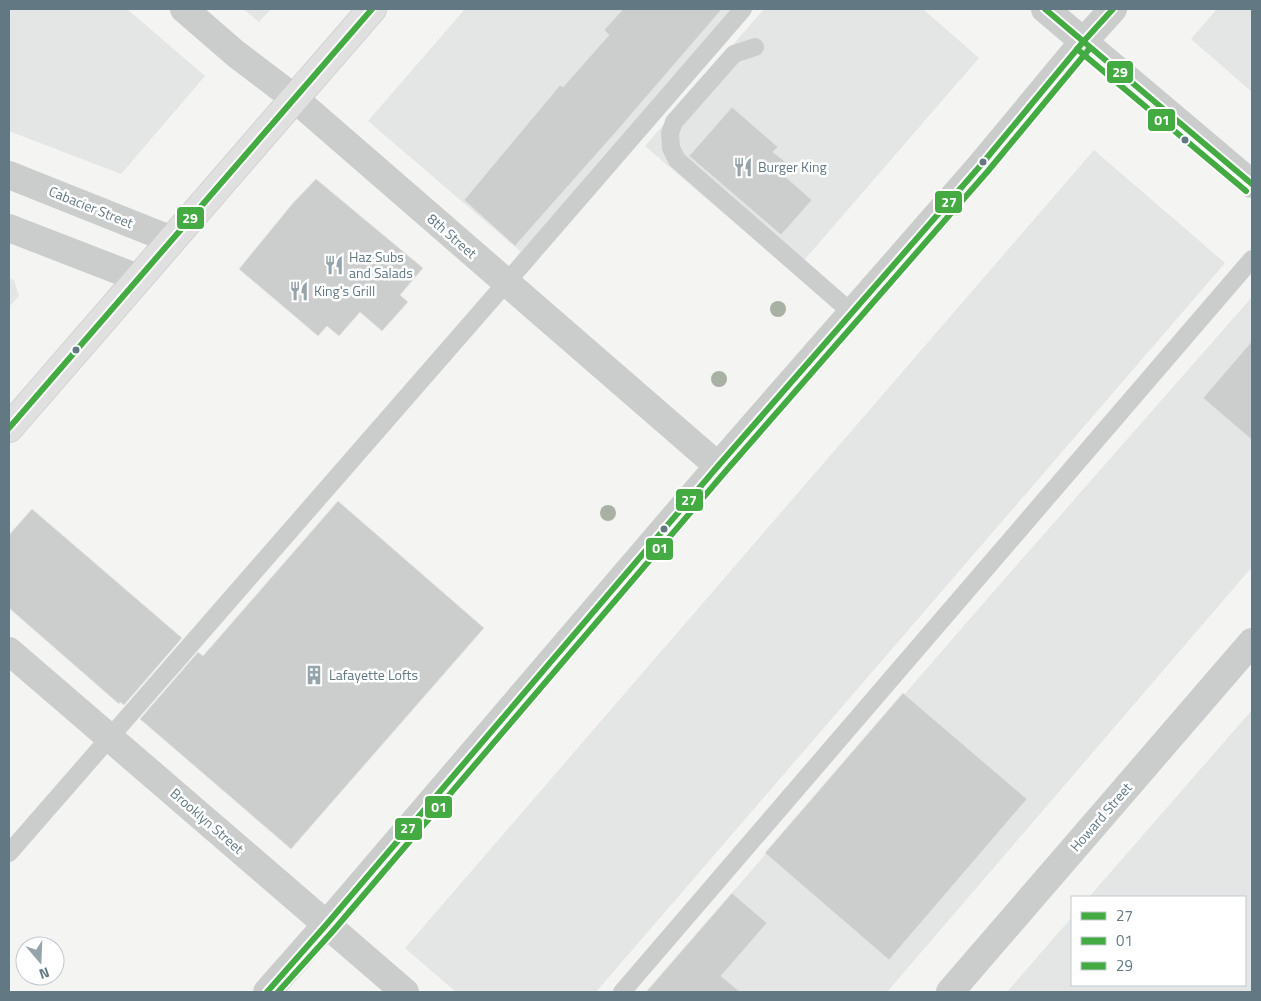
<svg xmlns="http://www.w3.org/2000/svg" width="1261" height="1001" viewBox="0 0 1261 1001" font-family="'Titillium Web',sans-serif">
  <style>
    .built { fill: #e4e5e5 }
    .building { fill: #cccece; stroke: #e3e3e2 }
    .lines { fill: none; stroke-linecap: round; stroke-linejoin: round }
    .primary-casing { stroke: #d1d2d1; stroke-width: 30 }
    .service { stroke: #cbcdcd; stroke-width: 18 }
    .minor { stroke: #cbcdcd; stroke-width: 28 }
    .tertiary { stroke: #cbcdcd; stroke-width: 28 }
    .primary { stroke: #e0e0e0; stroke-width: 28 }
    .bus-1-casing { stroke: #fff; stroke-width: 10 }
    .bus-2-casing { stroke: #fff; stroke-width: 10 }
    .bus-3-casing { stroke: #fff; stroke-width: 10 }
    .bus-1 { stroke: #44aa42; stroke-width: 6 }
    .bus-2 { stroke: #44aa42; stroke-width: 6 }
    .bus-3 { stroke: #44aa42; stroke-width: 6 }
    .tree { fill: #a8b1a3 }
    .bus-dot { fill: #627984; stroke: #fff; stroke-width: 2 }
    .labels { text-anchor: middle; stroke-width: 5; stroke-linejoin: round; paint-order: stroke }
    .poi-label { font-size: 14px; fill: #627984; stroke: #fff; text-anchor: start }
    .street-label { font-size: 14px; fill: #627984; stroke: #fff }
    .line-badge { stroke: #fff; stroke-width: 2 }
    .badge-label { font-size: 14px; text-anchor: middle; font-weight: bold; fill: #fff }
  </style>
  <rect width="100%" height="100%" fill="#f4f4f2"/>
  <path class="built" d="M9,9H127L205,76L121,174L9,131Z
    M243,9H271L259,22Z
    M465,9H731L521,252L368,121Z
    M764,9H923L979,58L793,273L645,146Z
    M1217,9H1252V92L1191,39Z
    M1094,150L1225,263L596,992H456L405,948Z
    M9,278L14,280L19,296L9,307Z
    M1252,297V567L887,992H646L1001,583Z
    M1252,710V992H1007L1072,917V985H1245V897H1089Z"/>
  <path class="building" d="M623,9H722L616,132L515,246L464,200L560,85L563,87L609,35L604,30Z
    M732,107L778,147L773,152L787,163L780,172L812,200L781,235L689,156Z
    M316,179L423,268L400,295L408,302L382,331L360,312L339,336L327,326L318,336L239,269L293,203Z
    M1252,341V440L1203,398Z
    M338,501L484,628L291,849L140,719L198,652L203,656Z
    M32,509L182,638L124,705L120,702L119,704L9,608V535Z
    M903,693L1027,799L889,960L765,853Z
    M732,893L767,923L721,976L740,992H646Z"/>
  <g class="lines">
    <defs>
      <path id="primary" d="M9,428L372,9"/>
    </defs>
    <use href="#primary" class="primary-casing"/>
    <path class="service" d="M755,47L734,54L674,122L670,133L671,148L677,160L852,313
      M9,853L506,283L743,9
      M622,992L1252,259"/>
    <path class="minor" d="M184,9L236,54L294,98L718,466
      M9,175L172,240
      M9,228L138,278
      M9,651L405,992
      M267,992L326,925L718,466L981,165L1083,42L1113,9
      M950,992L1252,642"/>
    <path class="tertiary" d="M1045,9L1252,184"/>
    <use href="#primary" class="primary"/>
    <defs>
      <path id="bus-1" d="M267,992L326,925L718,466L981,165L1083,42L1113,9"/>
      <path id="bus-2" d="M1077,49L1246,191
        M278,992L333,931L725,472L988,171L1090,48"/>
      <path id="bus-3" d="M1045,9L1252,184
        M9,428L372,9"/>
    </defs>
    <use href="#bus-1" class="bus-1-casing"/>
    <use href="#bus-2" class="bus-2-casing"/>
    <use href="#bus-3" class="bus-3-casing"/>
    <use href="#bus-1" class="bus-1"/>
    <use href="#bus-2" class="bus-2"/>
    <use href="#bus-3" class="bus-3"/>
  </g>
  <g class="tree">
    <circle cx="778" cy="309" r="8"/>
    <circle cx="719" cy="379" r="8"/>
    <circle cx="608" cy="513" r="8"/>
  </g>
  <defs>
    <symbol id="restaurant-bare" viewBox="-9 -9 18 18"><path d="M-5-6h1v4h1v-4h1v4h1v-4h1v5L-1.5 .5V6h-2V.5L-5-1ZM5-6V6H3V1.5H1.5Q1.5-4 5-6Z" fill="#95a4aa" stroke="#fff" stroke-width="2.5" paint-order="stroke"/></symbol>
    <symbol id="building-bare" viewBox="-9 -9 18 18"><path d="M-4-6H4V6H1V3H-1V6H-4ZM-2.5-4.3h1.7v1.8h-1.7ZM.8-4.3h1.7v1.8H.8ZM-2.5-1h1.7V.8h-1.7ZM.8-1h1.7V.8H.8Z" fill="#95a4aa" stroke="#fff" stroke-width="2.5" paint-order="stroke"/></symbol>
  </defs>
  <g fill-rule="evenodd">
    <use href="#restaurant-bare" x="729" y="153" width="28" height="28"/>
    <use href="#restaurant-bare" x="320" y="251" width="28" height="28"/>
    <use href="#restaurant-bare" x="285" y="277" width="28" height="28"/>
    <use href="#building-bare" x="300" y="661" width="28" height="28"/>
  </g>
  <g class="bus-dot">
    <circle cx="1185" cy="140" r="4.5"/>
    <circle cx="983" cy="162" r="4.5"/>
    <circle cx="76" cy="350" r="4.5"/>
    <circle cx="664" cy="529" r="4.5"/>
  </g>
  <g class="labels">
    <g class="poi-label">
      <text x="758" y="172">Burger King</text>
      <text x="349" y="262">Haz Subs<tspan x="349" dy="16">and Salads</tspan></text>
      <text x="314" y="296">King's Grill</text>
      <text x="329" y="680">Lafayette Lofts</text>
    </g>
    <g class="street-label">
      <text transform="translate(91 207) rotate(22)" y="5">Cabacier Street</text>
      <text transform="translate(452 236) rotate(41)" y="5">8th Street</text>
      <text transform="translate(1101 817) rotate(-49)" y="5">Howard Street</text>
      <text transform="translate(207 821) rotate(41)" y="5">Brooklyn Street</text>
    </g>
  </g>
  <g class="line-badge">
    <rect x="1106" y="60" width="28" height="24" rx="5" fill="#44aa42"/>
    <rect x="1147" y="108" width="29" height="24" rx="5" fill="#44aa42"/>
    <rect x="934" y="190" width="29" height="24" rx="5" fill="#44aa42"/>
    <rect x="176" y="206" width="29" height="24" rx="5" fill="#44aa42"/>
    <rect x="675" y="488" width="29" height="24" rx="5" fill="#44aa42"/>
    <rect x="645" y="537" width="29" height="24" rx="5" fill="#44aa42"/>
    <rect x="424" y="795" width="29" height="24" rx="5" fill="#44aa42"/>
    <rect x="394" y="817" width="29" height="24" rx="5" fill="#44aa42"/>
  </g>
  <g class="badge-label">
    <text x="1120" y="77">29</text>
    <text x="1162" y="125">01</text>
    <text x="949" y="207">27</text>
    <text x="190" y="223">29</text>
    <text x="689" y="505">27</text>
    <text x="660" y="553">01</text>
    <text x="439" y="812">01</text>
    <text x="408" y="833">27</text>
  </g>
  <rect width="1261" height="1001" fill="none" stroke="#627984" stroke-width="20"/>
  <rect x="1071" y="896" width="175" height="90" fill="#ffffff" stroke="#c0c9ce"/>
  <rect x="1081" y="912" width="25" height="8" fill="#44aa42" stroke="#c0c9ce"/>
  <text x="1116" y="921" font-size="15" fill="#627984">27</text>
  <rect x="1081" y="937" width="25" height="8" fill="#44aa42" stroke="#c0c9ce"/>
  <text x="1116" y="946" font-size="15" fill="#627984">01</text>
  <rect x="1081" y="962" width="25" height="8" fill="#44aa42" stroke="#c0c9ce"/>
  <text x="1116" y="971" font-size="15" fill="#627984">29</text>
  <g transform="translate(40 961) rotate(161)"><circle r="24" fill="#ffffff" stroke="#c0c9ce"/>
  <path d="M0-4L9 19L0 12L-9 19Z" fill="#95a4aa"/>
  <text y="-8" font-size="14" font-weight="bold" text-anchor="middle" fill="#627984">N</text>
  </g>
</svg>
